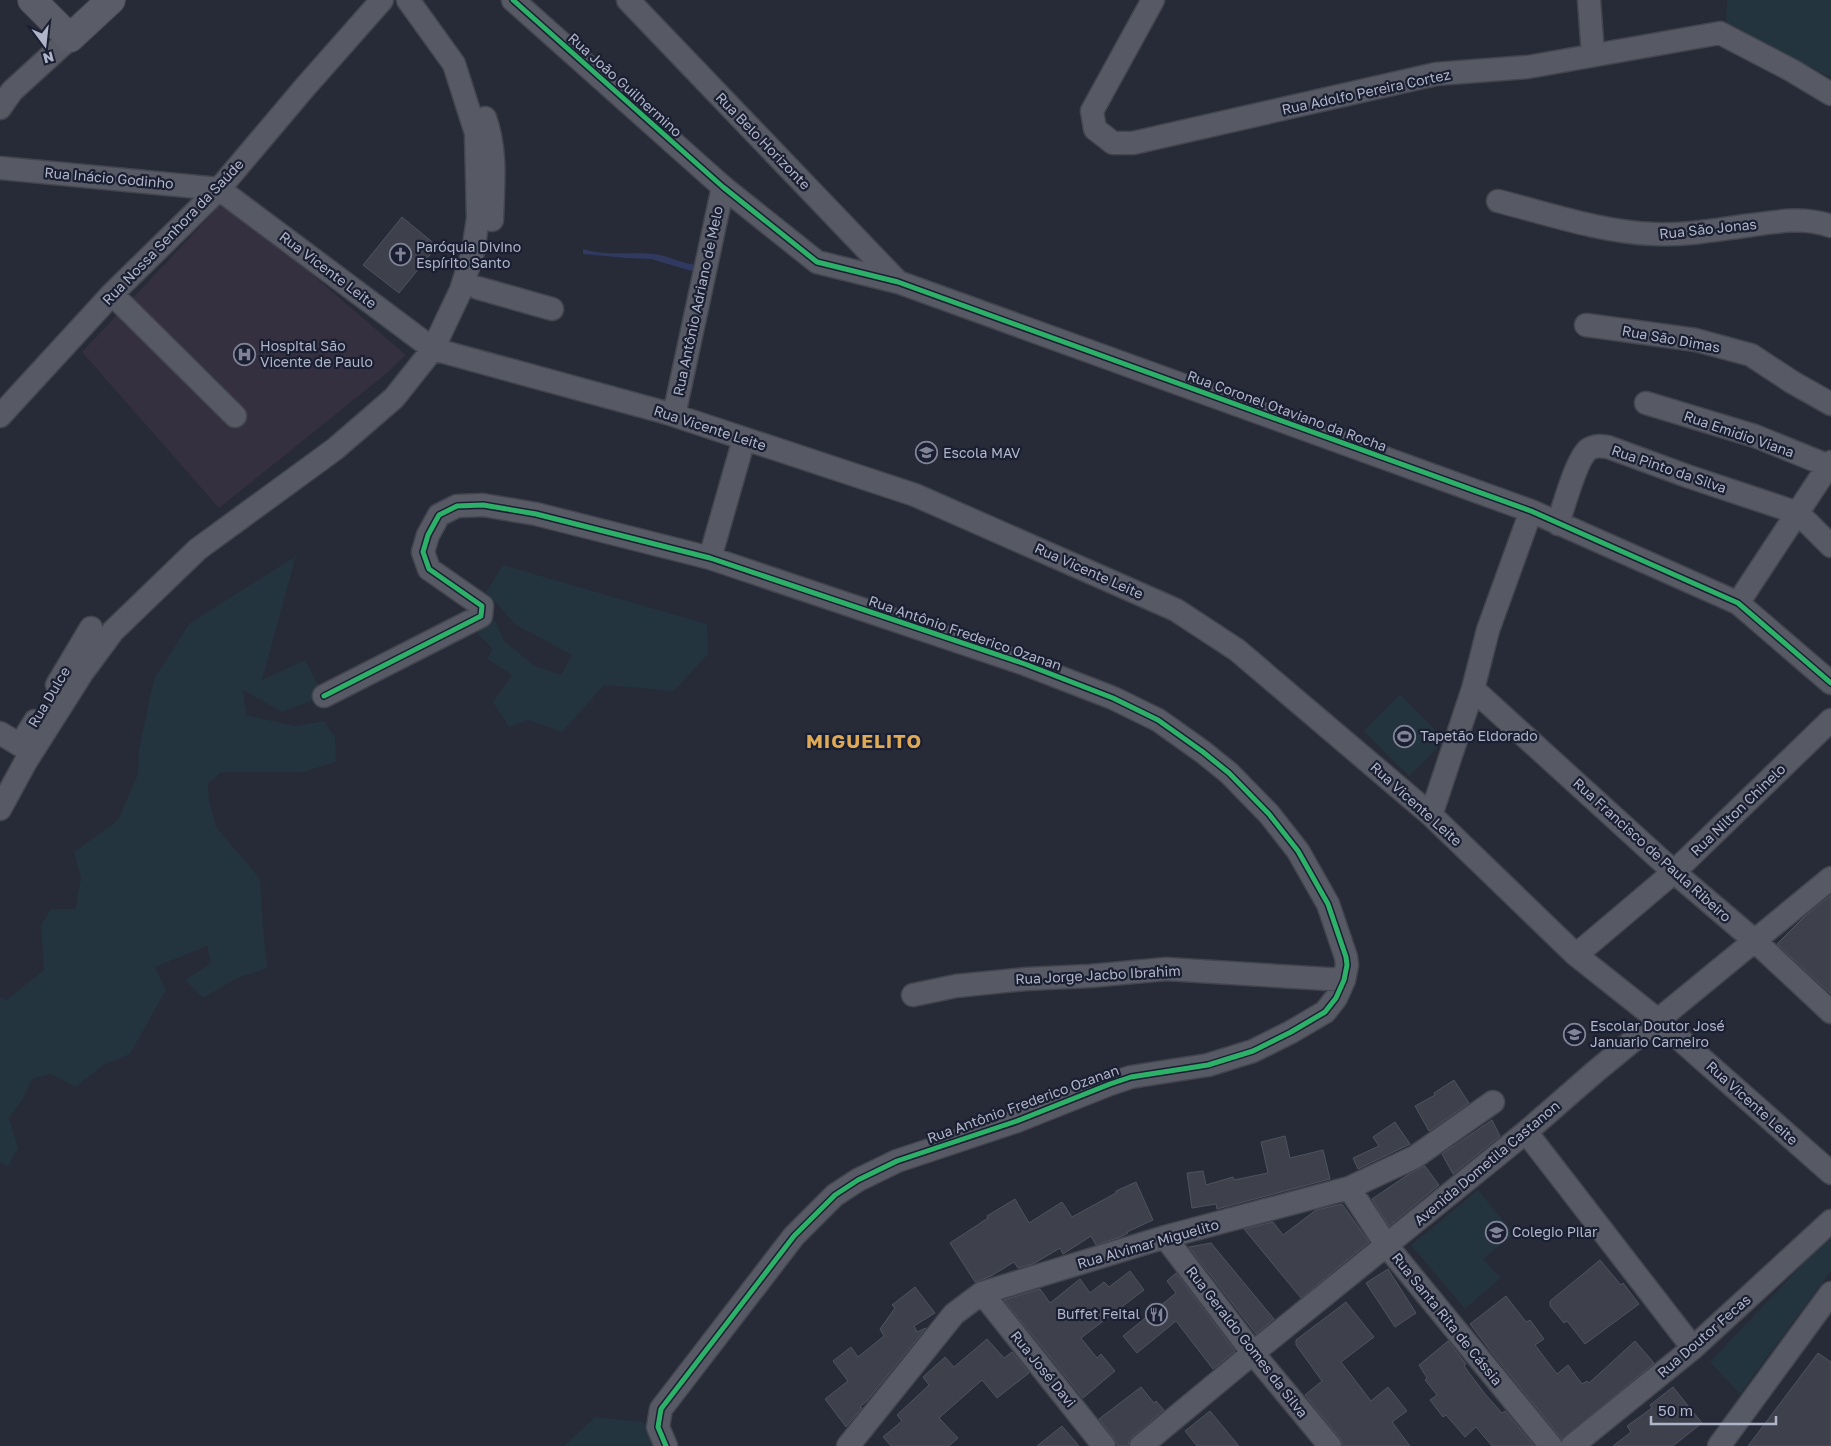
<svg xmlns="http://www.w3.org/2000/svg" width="1831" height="1446" viewBox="0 0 1831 1446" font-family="'Golos Text',sans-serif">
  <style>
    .medical { fill: #343040 }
    .green { fill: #23343e }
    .water { fill: #303a60 }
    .building { fill: #3e404c; stroke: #4f525f }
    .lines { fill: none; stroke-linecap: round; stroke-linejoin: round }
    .minor-casing { stroke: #42454e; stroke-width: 25 }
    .major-casing { stroke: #424550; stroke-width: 30 }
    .minor { stroke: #575a65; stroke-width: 22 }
    .major { stroke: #5a5c67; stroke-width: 28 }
    .cycleway-casing { stroke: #1a1f32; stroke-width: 8 }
    .cycleway { stroke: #2db169; stroke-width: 5 }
    .labels { text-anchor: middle; stroke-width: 4.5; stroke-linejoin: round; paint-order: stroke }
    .street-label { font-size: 14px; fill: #b0b5c9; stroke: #1a1f32 }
    .poi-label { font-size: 14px; fill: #b0b5c9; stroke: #1a1f32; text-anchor: start }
    .district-label { font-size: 19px; font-weight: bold; letter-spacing: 1px; fill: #deaa56; stroke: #1a1f32 }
  </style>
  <rect width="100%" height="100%" fill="#272a37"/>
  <path class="medical" d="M225,200L406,355L387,373L219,508L82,352Z"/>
  <path class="green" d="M1727,0H1831V77L1726,28Z
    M296,556L262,680L305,660L324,696L282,712L243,690L246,715L295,726L324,721L335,737L336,762L303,772H222L208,783L209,800L216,827L260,879L263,925L267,968L237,978L203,998L185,980L211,963L207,946L155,967L166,990L130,1054L103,1065L76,1087L51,1074L32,1079L23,1099L9,1118L18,1148L8,1167L0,1161V997L6,1000L44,970L41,925L51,909H75L81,878L74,852L118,820L138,774L139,749L154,679L190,623Z
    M503,565L707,624L708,654L674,691L604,685L562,732L528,720L509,727L493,702L512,675L487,659L493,649L477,633L495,620L504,641L535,666L561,675L572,655L516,625L486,592Z
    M1400,695L1445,740L1409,776L1364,731Z
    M1478,1190L1514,1234L1483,1259L1501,1278L1465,1309L1411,1245Z
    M1831,1234V1271L1740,1394L1710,1362Z
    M595,1417L642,1422L666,1446H564Z"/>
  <path class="water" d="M583,249C605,256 630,252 653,254C669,255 683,265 699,265L702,274L651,259L627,258L583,254Z"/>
  <path class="building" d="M402,217L437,246L399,293L363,265Z
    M1831,895V994L1777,944L1804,917Z
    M1454,1080L1469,1103L1429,1131L1415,1106L1435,1095L1434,1093Z
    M1492,1120L1500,1136L1453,1174L1442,1154Z
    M1395,1122L1410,1144L1358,1169L1353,1158L1379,1146L1373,1137Z
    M1285,1136L1290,1158L1323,1150L1330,1179L1217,1209L1216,1204L1192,1208L1187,1173L1203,1171L1206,1185L1233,1177L1234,1180L1268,1173L1261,1142Z
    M1425,1166L1439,1185L1389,1226L1372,1199L1409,1174Z
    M1136,1182L1153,1220L1127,1232L1128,1233L1120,1237L1096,1245L1091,1236L1063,1254L1060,1248L1033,1264L1018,1268L1014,1262L991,1276L975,1282L950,1243L988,1218L987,1216L1015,1199L1029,1223L1062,1202L1072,1217L1116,1193V1191Z
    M1342,1204L1369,1242L1301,1298L1244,1229L1273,1222L1283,1235L1316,1210Z
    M1211,1243L1274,1319L1256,1334L1189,1247Z
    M1600,1260L1621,1285L1623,1283L1639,1304L1585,1344L1567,1321L1564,1323L1550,1306V1301Z
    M1388,1269L1416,1313L1395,1327L1366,1283Z
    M1130,1271L1144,1290L1081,1338L1097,1358L1101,1354L1115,1371L1083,1398L1004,1300L1040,1289L1050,1303L1080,1279L1090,1293L1104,1282L1109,1287Z
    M1176,1273L1235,1351L1213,1369L1176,1321L1137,1353L1123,1336L1176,1293L1167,1281Z
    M915,1287L935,1313L914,1326L917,1332L926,1328L867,1401L860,1407L862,1408L846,1427L825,1399L848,1381L833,1361L851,1347L858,1357L884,1336L880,1329L895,1308L892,1305Z
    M1506,1296L1526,1322L1530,1320L1544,1339L1535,1345L1557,1374L1568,1365L1582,1384L1587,1381L1589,1383L1635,1341L1654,1363L1562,1439L1493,1354L1470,1324Z
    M1346,1302L1374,1337L1341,1362L1371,1401L1388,1387L1407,1411L1392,1422L1410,1446H1343L1340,1438L1305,1395L1322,1381L1296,1345V1340Z
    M987,1339L1004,1358L1012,1352L1029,1373L997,1398L982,1380L939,1418L958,1438L949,1446H891L883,1437L902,1421L897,1415L929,1385L923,1377L945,1357L954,1367Z
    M1448,1341L1466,1364L1464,1366L1485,1394L1502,1413L1505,1411L1534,1446H1492L1476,1427L1465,1437L1446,1415L1443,1417L1430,1400L1437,1395L1425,1380L1427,1378L1419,1365Z
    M1818,1353L1831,1362V1446H1748Z
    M1141,1387L1154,1403L1156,1401L1164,1410L1133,1436L1129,1441L1128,1446H1118L1114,1438L1099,1419Z
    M1673,1387L1702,1423L1673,1446H1613L1631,1432L1627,1426L1652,1408L1650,1405Z
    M1210,1411L1239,1446H1197L1185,1431Z
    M1062,1426L1079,1446H1037Z"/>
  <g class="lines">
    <defs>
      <path id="minor" d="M513,0L723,187L817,262L898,282L1531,511L1738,603L1831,683
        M628,0L898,282
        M1153,0L1092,111L1095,129L1113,143H1133L1436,74L1528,67L1720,33L1791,70L1831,94
        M1589,0L1593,55
        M0,108L12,91L70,38
        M485,118C497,152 493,184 492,220
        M0,168L219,189
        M219,189L433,349L667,413L915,495L1176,610L1237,650L1431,815L1576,955L1658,1020L1831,1173
        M1498,201C1549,214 1601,232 1654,234C1686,236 1720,229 1752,225C1779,221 1805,217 1831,226
        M478,288L552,309
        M112,294L235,416
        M1586,325L1696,340L1751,355L1792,382L1831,404
        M1646,403L1755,436L1829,466L1831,465
        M674,415L723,187
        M0,416L112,294L219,189L306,86L382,0
        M1558,524C1563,508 1577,457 1589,449C1595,445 1601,446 1608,447L1687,476L1798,513L1831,546
        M710,558L744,439
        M1738,603L1831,462
        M57,685L91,628
        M1473,689L1674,872L1755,941L1831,1012
        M324,696L481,616L482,606L429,569L423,552L428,535L439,515L457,506L483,505L536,514L710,558L1025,664L1113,698L1158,720L1203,752L1229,773L1269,814L1298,851L1328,904L1346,957L1347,965L1344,980L1336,998L1325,1012L1291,1032L1253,1051L1208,1065L1131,1077L1110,1084L1017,1121L897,1161L858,1180L835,1195L794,1236L661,1409L658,1427L666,1446
        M0,733L20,745L35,721
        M0,809L25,763L82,673L113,631L198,549L335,449L394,398L433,349L461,290L473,252L478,218L476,133L454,64L408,0
        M1431,815L1473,689L1488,630L1531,511
        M1576,955L1674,872L1831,720
        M913,995L956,986L1026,979L1090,976L1166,969L1344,980
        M1526,1132L1693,1348
        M1349,1188L1387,1246L1551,1446
        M1165,1237L1253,1353L1330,1446
        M982,1293L1104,1446
        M848,1446L954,1314L982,1293L1165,1237L1349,1188L1415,1157L1493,1102
        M1141,1446L1253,1353L1526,1132L1596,1071L1831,878
        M1572,1446L1693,1348L1831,1221
        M1719,1446L1831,1293"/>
      <path id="major" d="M32,0L70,38L111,0"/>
    </defs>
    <use href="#minor" class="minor-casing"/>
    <use href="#major" class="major-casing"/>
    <use href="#minor" class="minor"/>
    <use href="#major" class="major"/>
    <defs>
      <path id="cycleway" d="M513,0L723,187L817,262L898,282L1531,511L1738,603L1831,683
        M324,696L481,616L482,606L429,569L423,552L428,535L439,515L457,506L483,505L536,514L710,558L1025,664L1113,698L1158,720L1203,752L1229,773L1269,814L1298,851L1328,904L1346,957L1347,965L1344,980L1336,998L1325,1012L1291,1032L1253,1051L1208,1065L1131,1077L1110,1084L1017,1121L897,1161L858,1180L835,1195L794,1236L661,1409L658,1427L666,1446"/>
    </defs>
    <use href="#cycleway" class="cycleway-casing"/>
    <use href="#cycleway" class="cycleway"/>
  </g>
  <defs>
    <symbol id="church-ring" viewBox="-11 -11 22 22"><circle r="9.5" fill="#1a1f32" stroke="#808496" stroke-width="1.5"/><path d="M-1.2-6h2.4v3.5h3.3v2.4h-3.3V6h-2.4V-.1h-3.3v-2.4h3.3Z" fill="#808496"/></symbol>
    <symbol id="hospital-ring" viewBox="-11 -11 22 22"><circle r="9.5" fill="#1a1f32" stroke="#808496" stroke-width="1.5"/><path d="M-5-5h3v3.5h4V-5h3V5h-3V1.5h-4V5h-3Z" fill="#808496"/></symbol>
    <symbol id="school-ring" viewBox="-11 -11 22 22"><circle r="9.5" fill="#1a1f32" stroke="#808496" stroke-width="1.5"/><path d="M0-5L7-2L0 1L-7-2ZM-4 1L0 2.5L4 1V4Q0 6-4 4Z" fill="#808496"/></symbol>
    <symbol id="stadium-ring" viewBox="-11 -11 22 22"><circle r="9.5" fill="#1a1f32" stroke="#808496" stroke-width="1.5"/><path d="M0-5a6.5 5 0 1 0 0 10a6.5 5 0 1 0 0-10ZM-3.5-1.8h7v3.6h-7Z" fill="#808496"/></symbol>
    <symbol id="restaurant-ring" viewBox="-11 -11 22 22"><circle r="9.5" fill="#1a1f32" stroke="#808496" stroke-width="1.5"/><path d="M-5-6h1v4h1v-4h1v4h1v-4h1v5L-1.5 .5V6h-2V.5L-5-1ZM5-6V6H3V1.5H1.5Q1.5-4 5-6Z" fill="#808496"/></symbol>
  </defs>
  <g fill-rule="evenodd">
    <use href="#church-ring" x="388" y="242" width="25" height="25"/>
    <use href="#hospital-ring" x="232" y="342" width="25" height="25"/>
    <use href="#school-ring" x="914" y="440" width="25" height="25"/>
    <use href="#stadium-ring" x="1392" y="724" width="25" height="25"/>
    <use href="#school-ring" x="1562" y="1022" width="25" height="25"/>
    <use href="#school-ring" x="1484" y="1220" width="25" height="25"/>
    <use href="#restaurant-ring" x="1144" y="1302" width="25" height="25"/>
  </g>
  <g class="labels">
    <g class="street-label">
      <text transform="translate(625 85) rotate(42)" y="5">Rua João Guilhermino</text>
      <text transform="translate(1366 92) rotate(-12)" y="5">Rua Adolfo Pereira Cortez</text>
      <text transform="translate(763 141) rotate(46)" y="5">Rua Belo Horizonte</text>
      <text transform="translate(109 178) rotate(5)" y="5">Rua Inácio Godinho</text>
      <text transform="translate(1708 229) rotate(-6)" y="5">Rua São Jonas</text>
      <text transform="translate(173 232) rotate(-46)" y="5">Rua Nossa Senhora da Saúde</text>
      <text transform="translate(328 270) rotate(37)" y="5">Rua Vicente Leite</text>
      <text transform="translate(698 301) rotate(-78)" y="5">Rua Antônio Adriano de Melo</text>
      <text transform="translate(1671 339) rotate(10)" y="5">Rua São Dimas</text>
      <text transform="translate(1287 411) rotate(20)" y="5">Rua Coronel Otaviano da Rocha</text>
      <text transform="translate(710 428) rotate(18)" y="5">Rua Vicente Leite</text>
      <text transform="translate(1739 434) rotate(19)" y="5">Rua Emidio Viana</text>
      <text transform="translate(1669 469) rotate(19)" y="5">Rua Pinto da Silva</text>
      <text transform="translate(1089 571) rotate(24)" y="5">Rua Vicente Leite</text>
      <text transform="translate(965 633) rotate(19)" y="5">Rua Antônio Frederico Ozanan</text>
      <text transform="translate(49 697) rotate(-59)" y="5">Rua Dulce</text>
      <text transform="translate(1416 804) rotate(42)" y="5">Rua Vicente Leite</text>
      <text transform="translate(1738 810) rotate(-44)" y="5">Rua Nilton Chinelo</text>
      <text transform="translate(1652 850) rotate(42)" y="5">Rua Francisco de Paula Ribeiro</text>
      <text transform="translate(1098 975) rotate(-3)" y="5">Rua Jorge Jacbo Ibrahim</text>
      <text transform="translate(1752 1103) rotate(42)" y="5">Rua Vicente Leite</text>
      <text transform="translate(1023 1104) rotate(-20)" y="5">Rua Antônio Frederico Ozanan</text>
      <text transform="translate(1487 1163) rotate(-40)" y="5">Avenida Dometila Castanon</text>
      <text transform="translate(1148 1244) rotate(-16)" y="5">Rua Alvimar Miguelito</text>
      <text transform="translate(1447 1319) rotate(51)" y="5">Rua Santa Rita de Cássia</text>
      <text transform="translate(1704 1336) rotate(-41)" y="5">Rua Doutor Fecas</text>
      <text transform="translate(1247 1342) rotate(52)" y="5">Rua Geraldo Gomes da Silva</text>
      <text transform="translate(1043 1369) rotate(51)" y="5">Rua José Davi</text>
    </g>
    <g class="poi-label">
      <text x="416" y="252">Paróquia Divino<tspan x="416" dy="16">Espírito Santo</tspan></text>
      <text x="260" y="351">Hospital São<tspan x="260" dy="16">Vicente de Paulo</tspan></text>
      <text x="943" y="458">Escola MAV</text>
      <text x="1420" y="741">Tapetão Eldorado</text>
      <text x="1590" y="1031">Escolar Doutor José<tspan x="1590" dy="16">Januario Carneiro</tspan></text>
      <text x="1512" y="1237">Colegio Pilar</text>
      <text x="1140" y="1319" text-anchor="end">Buffet Feital</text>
    </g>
    <g class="district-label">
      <text x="864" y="748">MIGUELITO</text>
    </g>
  </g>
  <g transform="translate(45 45) rotate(165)" stroke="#1a1f32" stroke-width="4" paint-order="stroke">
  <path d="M0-4L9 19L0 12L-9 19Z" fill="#b0b5c9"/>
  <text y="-8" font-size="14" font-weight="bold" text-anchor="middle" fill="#b0b5c9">N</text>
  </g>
  <path d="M1651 1416v8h125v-8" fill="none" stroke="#b0b5c9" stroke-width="2.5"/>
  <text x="1658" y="1416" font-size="15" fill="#b0b5c9" stroke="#1a1f32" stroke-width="4" paint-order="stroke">50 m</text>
</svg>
